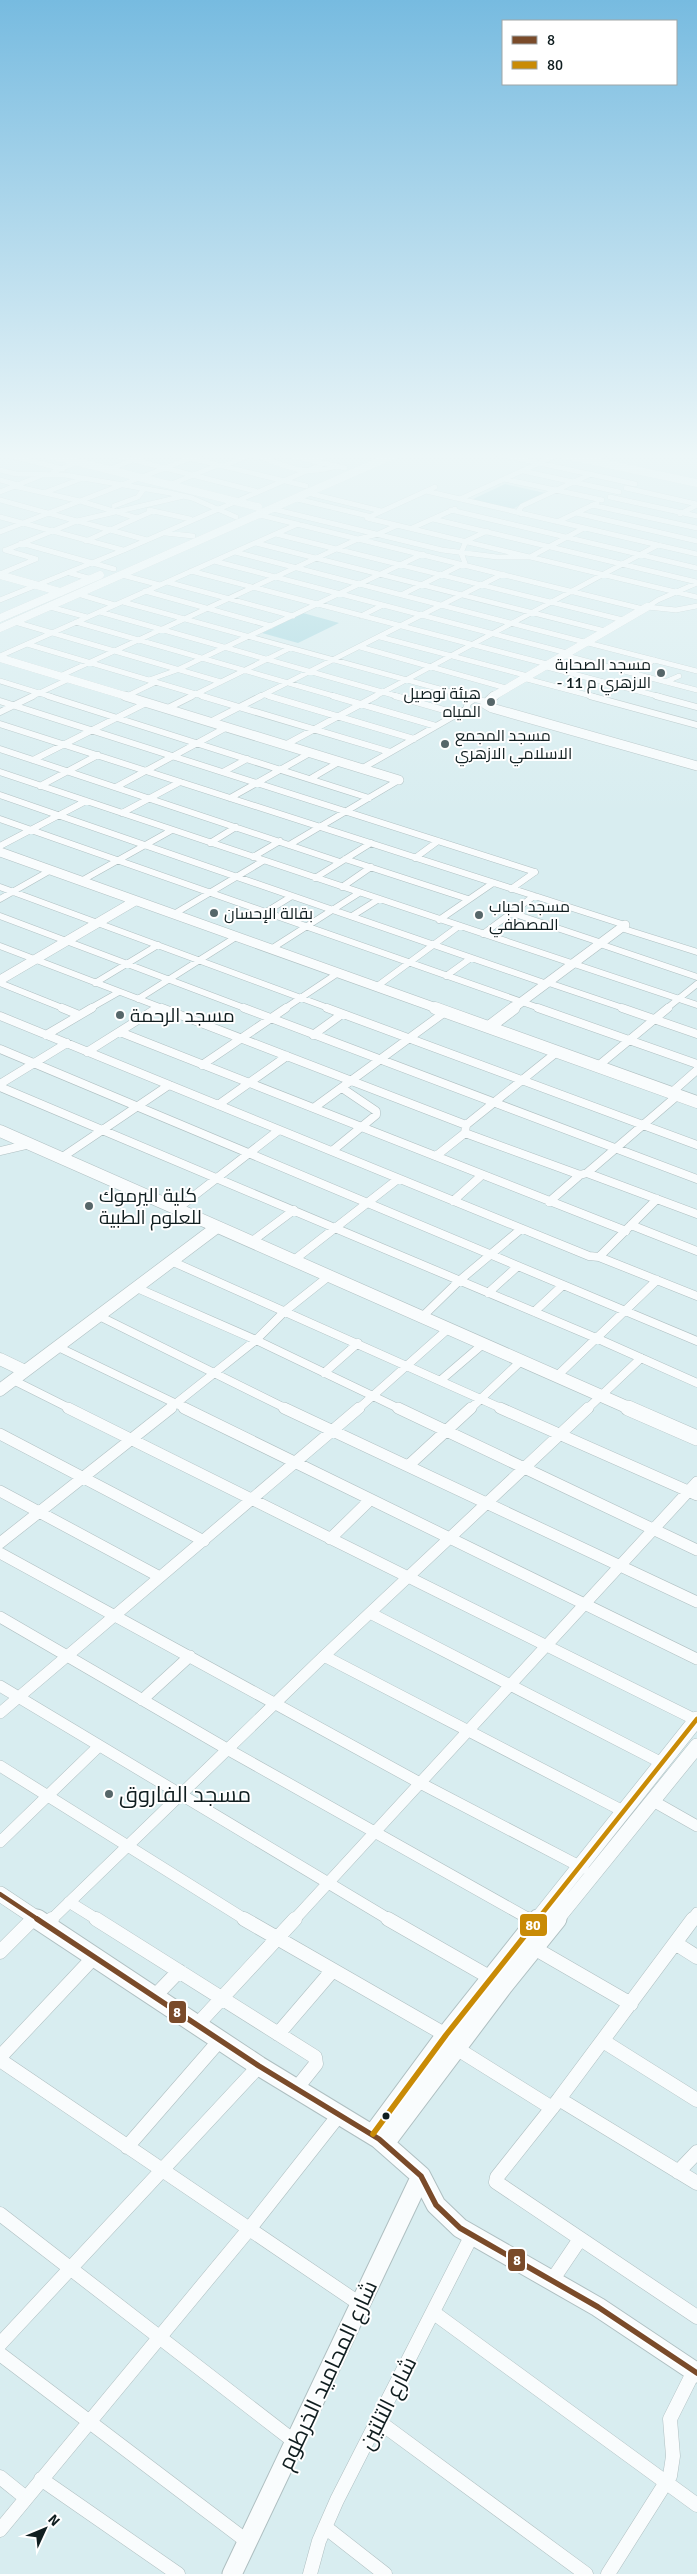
<svg xmlns="http://www.w3.org/2000/svg" width="697" height="2574" viewBox="0 0 697 2574" font-family="Signika,Cairo,sans-serif">
  <style>
    .green { fill: #a9d9e1 }
    .lines { fill: none; stroke-linecap: round; stroke-linejoin: round }
    .street-far4-casing { stroke: #afbfc1; stroke-width: 5.5 }
    .street-far3-casing { stroke: #afbfc1; stroke-width: 7 }
    .street-far2-casing { stroke: #afbfc1; stroke-width: 9 }
    .street-far1-casing { stroke: #afbfc1; stroke-width: 12 }
    .street-casing { stroke: #afbfc1; stroke-width: 15 }
    .secondary-far4-casing { stroke: #afbfc1; stroke-width: 8 }
    .secondary-far3-casing { stroke: #afbfc1; stroke-width: 10 }
    .secondary-far2-casing { stroke: #afbfc1; stroke-width: 13 }
    .secondary-far1-casing { stroke: #afbfc1; stroke-width: 16 }
    .secondary-casing { stroke: #afbfc1; stroke-width: 21 }
    .street-far4 { stroke: #f9fcfd; stroke-width: 5 }
    .street-far3 { stroke: #f9fcfd; stroke-width: 6 }
    .street-far2 { stroke: #f9fcfd; stroke-width: 8 }
    .street-far1 { stroke: #f9fcfd; stroke-width: 11 }
    .street { stroke: #f9fcfd; stroke-width: 14 }
    .secondary-far4 { stroke: #f9fcfd; stroke-width: 8 }
    .secondary-far3 { stroke: #f9fcfd; stroke-width: 9 }
    .secondary-far2 { stroke: #f9fcfd; stroke-width: 12 }
    .secondary-far1 { stroke: #f9fcfd; stroke-width: 15 }
    .secondary { stroke: #f9fcfd; stroke-width: 19 }
    .bus-1-far1-casing { stroke: #fff; stroke-width: 8 }
    .bus-1-casing { stroke: #fff; stroke-width: 9 }
    .bus-2-far1-casing { stroke: #fff; stroke-width: 8 }
    .bus-2-casing { stroke: #fff; stroke-width: 9 }
    .bus-1-far1 { stroke: #7a4b2a; stroke-width: 4.5 }
    .bus-1 { stroke: #7a4b2a; stroke-width: 5.5 }
    .bus-2-far1 { stroke: #c98b06; stroke-width: 4.5 }
    .bus-2 { stroke: #c98b06; stroke-width: 5.5 }
    .poi-dot { fill: #566669; stroke: #fff; stroke-width: 2 }
    .bus-dot { fill: #101e20; stroke: #fff; stroke-width: 2 }
    .labels { text-anchor: middle; stroke-width: 4; stroke-linejoin: round; paint-order: stroke }
    .far-poi-label { font-size: 16px; fill: #101e20; stroke: #fff; text-anchor: start }
    .poi-label { font-size: 19px; fill: #101e20; stroke: #fff; text-anchor: start }
    .near-poi-label { font-size: 22px; fill: #101e20; stroke: #fff; text-anchor: start }
    .near-street-label { font-size: 22px; fill: #101e20; stroke: #fff }
    .line-badge { stroke: #fff; stroke-width: 2 }
    .badge-label { font-size: 14px; text-anchor: middle; font-weight: bold; fill: #fff }
  </style>
  <rect width="100%" height="100%" fill="#d8edf0"/>
  <path class="green" d="M505,484L545,493L512,509L471,500Z
    M303,613L339,623L298,643L262,633Z"/>
  <g class="lines">
    <defs>
      <path id="street-far4" d="M106,453L255,491
        M168,453L306,486
        M278,453L345,468
        M493,453L635,484
        M3,454L63,469
        M251,454C285,464 301,478 337,466
        M313,461L333,453
        M591,461L607,453
        M224,466L254,453
        M0,470L16,474L65,475L170,493L192,498L236,517
        M108,470L150,453
        M523,471L619,492
        M53,472L78,462
        M504,479L602,500
        M0,480L18,485
        M169,485L218,465
        M14,486L80,501L137,518L153,511
        M626,488L697,504
        M426,491L697,554
        M0,492L40,476
        M46,492L83,478
        M308,493L381,511
        M610,497L697,516
        M297,499L368,516
        M460,499L559,454
        M0,500L147,540
        M592,505L697,528
        M114,506L138,497L143,490
        M273,509L442,550L497,557H530L584,528
        M149,510L190,519
        M451,510L697,568
        M576,513L697,541
        M521,514L519,510L522,506L591,474
        M680,514L697,505
        M260,515L643,609
        M0,517L123,550
        M367,518L697,597
        M367,518L435,487
        M433,519L697,582
        M557,522L597,503
        M412,528L455,509
        M0,532L204,453
        M165,533L193,536
        M276,534L623,620
        M86,541L137,518
        M21,543L114,569
        M256,543L605,631
        M5,550L36,559
        M6,550L77,521L184,496
        M235,552L697,671
        M214,561L567,653
        M191,571L547,664
        M70,573L92,579
        M0,574L36,559
        M122,575L160,585
        M167,582L293,616
        M145,591L271,626
        M78,594L115,605
        M401,595L465,563L461,553L466,541L487,531
        M0,600L124,550L325,463
        M123,602L469,697
        M50,607L87,617
        M647,607L658,600L697,583
        M647,607L676,610L697,606
        M100,612L400,697
        M361,616L383,605
        M15,622L221,682
        M76,622L337,697
        M380,637L528,676
        M27,644L206,697
        M360,647L506,688
        M563,655L697,690
        M0,656L298,524
        M543,666L661,697
        M634,673L654,660
        M60,676L358,539L378,534L398,525
        M523,678L595,697
        M149,680L177,670L423,554
        M0,681L52,697
        M665,682L679,676
        M265,695L273,697
        M127,696L156,682
        M31,697L69,679
        M190,697L290,648
        M259,697L503,574
        M374,697L658,545"/>
      <path id="street-far3" d="M48,696L369,798
        M202,696L390,752
        M269,696L414,739
        M333,696L436,726
        M395,696L458,714
        M465,696L486,702
        M590,696L697,725
        M656,696L697,707
        M0,701L535,872
        M166,709L192,696
        M0,712L33,696
        M210,722L261,696
        M0,724L625,925
        M285,745L376,696
        M0,749L340,862
        M33,760L146,703
        M361,769L466,709L468,703L474,699
        M0,772L697,1005
        M223,772L247,759
        M310,779L339,762
        M40,786L98,755
        M116,787L227,727
        M0,795L547,984
        M230,798L310,753
        M122,813L180,782
        M0,819L542,1009
        M210,843L236,827
        M289,845L399,780
        M0,846L86,801
        M253,857L280,841
        M415,858L438,841
        M345,859L468,899
        M315,878L371,843
        M81,881L172,830
        M0,887L331,1009
        M342,887L371,867
        M511,889L535,872
        M0,899L51,870
        M266,912L292,896
        M512,913L602,943
        M174,914L263,861
        M0,916L247,1009
        M352,916L379,899
        M439,920L493,883
        M621,928L697,952
        M483,934L534,896
        M600,944L697,977
        M0,946L165,1009
        M271,949L359,893
        M446,976L471,958
        M0,983L65,1009
        M95,983L158,945
        M549,983L626,1009
        M376,987L459,926
        M138,999L236,937
        M89,1009L119,992
        M155,1009L159,1007
        M284,1009L338,973
        M666,1009L697,984"/>
      <path id="street-far2" d="M62,1008L79,1015
        M162,1008L466,1125L465,1133L580,1175L587,1173L697,1214
        M244,1008L697,1179
        M327,1008L697,1145
        M538,1008L697,1064
        M622,1008L697,1034
        M0,1016L589,1256L599,1257L697,1296
        M120,1032L626,1231
        M46,1035L92,1008
        M313,1035L342,1014
        M0,1049L697,1341
        M87,1052L157,1008
        M202,1065L286,1008
        M598,1066L668,1008
        M0,1084L67,1043
        M0,1087L596,1338L697,1383
        M671,1093L697,1070
        M218,1105L287,1056
        M315,1107L445,1012
        M466,1125L557,1052
        M0,1151L30,1144
        M332,1151L376,1115V1111L342,1088
        M436,1156L465,1133
        M61,1158L169,1085
        M587,1173L678,1095
        M453,1201L482,1175
        M549,1202L580,1175
        M177,1209L279,1130
        M631,1225L697,1251
        M251,1242L294,1210
        M599,1257L657,1199
        M294,1260L398,1179
        M171,1261L503,1409
        M137,1288L256,1340L400,1409
        M488,1293L518,1266
        M534,1312L563,1285
        M99,1316L287,1409
        M422,1317L459,1281L521,1229
        M58,1347L187,1409
        M324,1373L358,1343
        M557,1376L657,1280
        M13,1380L71,1409
        M441,1380L483,1344
        M169,1409L256,1340L285,1311L329,1276
        M358,1409L448,1329
        M470,1409L521,1361
        M587,1409L641,1358"/>
      <path id="street-far1" d="M68,1408L696,1720
        M184,1408L697,1659
        M284,1408L697,1602
        M398,1408L697,1550
        M500,1408L697,1495
        M0,1434L204,1541
        M409,1465L471,1408
        M0,1491L160,1577
        M330,1539L370,1500
        M0,1543L171,1408
        M0,1553L420,1783L583,1868
        M370,1613L662,1763
        M0,1617L227,1749L531,1920
        M324,1656L623,1811
        M0,1686L390,1920
        M142,1700L190,1656
        M0,1713L359,1408
        M0,1766L246,1920
        M653,1801L697,1826
        M0,1842L99,1746
        M69,1902L98,1920
        M32,1920L35,1917
        M51,1920L324,1656L588,1408
        M294,1920L697,1482
        M692,1920L697,1913"/>
      <path id="street" d="M96,1919L315,2057L316,2064L296,2089
        M244,1919L446,2035
        M388,1919L491,1978
        M528,1919L534,1922
        M693,1919L559,2099L497,2177L496,2182L697,2317
        M46,1925L52,1919
        M675,1943L697,1957
        M534,1948L631,2004
        M0,1952L33,1919
        M154,1997L179,1971
        M197,2025L295,1919
        M278,2034L332,1971
        M603,2041L697,2100
        M456,2048L552,2108
        M0,2057L94,1957
        M0,2060L360,2304
        M559,2099L697,2183
        M127,2147L220,2040
        M678,2172L697,2152
        M0,2214L295,2442
        M553,2279L580,2239
        M434,2313L697,2505
        M0,2344L259,2066
        M0,2354L248,2542
        M378,2421L586,2574
        M0,2477L26,2498
        M41,2479L178,2574
        M325,2527L385,2574
        M0,2530L250,2228L339,2115
        M310,2574L319,2541L337,2500L472,2235
        M608,2574L670,2476L673,2456L670,2419L694,2371"/>
      <path id="secondary-far4" d="M42,453L258,507
        M555,453L697,483
        M0,575L61,592
        M0,618L100,575
        M0,628L398,453
        M0,658L129,697
        M492,697L647,607"/>
      <path id="secondary-far3" d="M125,696L399,780
        M494,696L485,704L492,708L697,766
        M0,852L439,1009
        M0,980L135,901
        M512,1009L625,925"/>
      <path id="secondary-far2" d="M435,1008L697,1102
        M489,1027L514,1008
        M0,1131L631,1409
        M0,1359L25,1371
        M0,1390L217,1227"/>
      <path id="secondary-far1" d="M628,1408L697,1438
        M0,1894L39,1920
        M537,1920L697,1719
        M556,1920L697,1746"/>
      <path id="secondary" d="M37,1919L259,2066L379,2139L421,2176L436,2205L460,2228L598,2307L697,2373
        M373,2134L446,2035L538,1919
        M385,2143L503,1986L557,1919
        M232,2574L421,2176"/>
    </defs>
    <use href="#street-far4" class="street-far4-casing"/>
    <use href="#street-far3" class="street-far3-casing"/>
    <use href="#street-far2" class="street-far2-casing"/>
    <use href="#street-far1" class="street-far1-casing"/>
    <use href="#street" class="street-casing"/>
    <use href="#secondary-far4" class="secondary-far4-casing"/>
    <use href="#secondary-far3" class="secondary-far3-casing"/>
    <use href="#secondary-far2" class="secondary-far2-casing"/>
    <use href="#secondary-far1" class="secondary-far1-casing"/>
    <use href="#secondary" class="secondary-casing"/>
    <use href="#street-far4" class="street-far4"/>
    <use href="#street-far3" class="street-far3"/>
    <use href="#street-far2" class="street-far2"/>
    <use href="#street-far1" class="street-far1"/>
    <use href="#street" class="street"/>
    <use href="#secondary-far4" class="secondary-far4"/>
    <use href="#secondary-far3" class="secondary-far3"/>
    <use href="#secondary-far2" class="secondary-far2"/>
    <use href="#secondary-far1" class="secondary-far1"/>
    <use href="#secondary" class="secondary"/>
    <defs>
      <path id="bus-1-far1" d="M0,1894L39,1920"/>
      <path id="bus-1" d="M37,1919L259,2066L379,2139L421,2176L436,2205L460,2228L598,2307L697,2373"/>
      <path id="bus-2-far1" d="M537,1920L697,1719"/>
      <path id="bus-2" d="M373,2134L446,2035L538,1919"/>
    </defs>
    <use href="#bus-1-far1" class="bus-1-far1-casing"/>
    <use href="#bus-1" class="bus-1-casing"/>
    <use href="#bus-2-far1" class="bus-2-far1-casing"/>
    <use href="#bus-2" class="bus-2-casing"/>
    <use href="#bus-1-far1" class="bus-1-far1"/>
    <use href="#bus-1" class="bus-1"/>
    <use href="#bus-2-far1" class="bus-2-far1"/>
    <use href="#bus-2" class="bus-2"/>
  </g>
  <linearGradient id="sky" x2="0" y2="1"><stop stop-color="#77bbe0"/><stop offset="0.56" stop-color="#edf7f8"/><stop offset="1" stop-color="#edf7f8" stop-opacity="0"/></linearGradient>
  <rect width="697" height="813" fill="url(#sky)"/>
  <g class="poi-dot">
    <circle cx="661" cy="673" r="5"/>
    <circle cx="491" cy="702" r="5"/>
    <circle cx="445" cy="744" r="5"/>
    <circle cx="214" cy="913" r="5"/>
    <circle cx="479" cy="915" r="5"/>
    <circle cx="120" cy="1015" r="5"/>
    <circle cx="89" cy="1206" r="5"/>
    <circle cx="109" cy="1794" r="5"/>
  </g>
  <circle class="bus-dot" cx="386" cy="2116" r="4.5"/>
  <g class="labels">
    <g class="far-poi-label">
      <text x="651" y="670" text-anchor="end">مسجد الصحابة<tspan x="651" dy="18">- الازهري م 11</tspan></text>
      <text x="481" y="699" text-anchor="end">هيئة توصيل<tspan x="481" dy="18">المياه</tspan></text>
      <text x="455" y="741">مسجد المجمع<tspan x="455" dy="18">الاسلامي الازهري</tspan></text>
      <text x="489" y="912">مسجد احباب<tspan x="489" dy="18">المصطفي</tspan></text>
      <text x="224" y="919">بقالة الإحسان</text>
    </g>
    <g class="poi-label">
      <text x="130" y="1022">مسجد الرحمة</text>
      <text x="99" y="1202">كلية اليرموك<tspan x="99" dy="22">للعلوم الطبية</tspan></text>
    </g>
    <g class="near-poi-label">
      <text x="119" y="1802">مسجد الفاروق</text>
    </g>
    <g class="near-street-label">
      <text transform="translate(327 2375) rotate(-65)" y="8">شارع المحاميد الخرطوم</text>
      <text transform="translate(387 2403) rotate(-63)" y="8">شارع التلتين</text>
    </g>
  </g>
  <g class="line-badge">
    <rect x="519" y="1913" width="29" height="24" rx="5" fill="#c98b06"/>
    <rect x="168" y="2000" width="19" height="24" rx="5" fill="#7a4b2a"/>
    <rect x="507" y="2248" width="19" height="24" rx="5" fill="#7a4b2a"/>
  </g>
  <g class="badge-label">
    <text x="533" y="1930">80</text>
    <text x="177" y="2017">8</text>
    <text x="517" y="2265">8</text>
  </g>
  <rect x="502" y="20" width="175" height="65" fill="#ffffff" stroke="#9fa5a6"/>
  <rect x="512" y="36" width="25" height="8" fill="#7a4b2a" stroke="#9fa5a6"/>
  <text x="547" y="45" font-size="15" fill="#101e20">8</text>
  <rect x="512" y="61" width="25" height="8" fill="#c98b06" stroke="#9fa5a6"/>
  <text x="547" y="70" font-size="15" fill="#101e20">80</text>
  <g transform="translate(45 2529) rotate(46)" stroke="#ffffff" stroke-width="4" paint-order="stroke">
  <path d="M0-4L9 19L0 12L-9 19Z" fill="#101e20"/>
  <text y="-8" font-size="14" font-weight="bold" text-anchor="middle" fill="#101e20">N</text>
  </g>
</svg>
